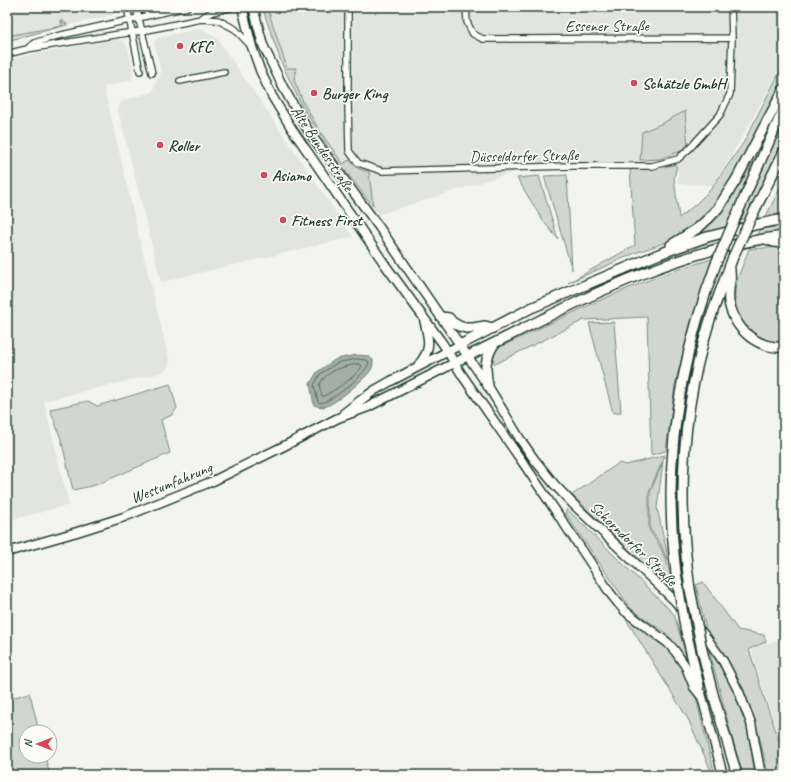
<svg xmlns="http://www.w3.org/2000/svg" width="791" height="782" viewBox="0 0 791 782" font-family="Caveat,sans-serif">
  <style>
    .built { fill: #e2e5df }
    .green { fill: #d1d6d1; stroke: #788a82 }
    .water { fill: #a3aea7; stroke: #6e8179 }
    .lines { fill: none; stroke-linecap: round; stroke-linejoin: round }
    .shore { stroke: #546a62; stroke-width: 1 }
    .minor-casing { stroke: #1f3d34; stroke-width: 8 }
    .secondary-casing { stroke: #1f3d34; stroke-width: 11 }
    .trunk-casing { stroke: #1f3d34; stroke-width: 12 }
    .minor { stroke: #fdfcf7; stroke-width: 5.5 }
    .secondary { stroke: #fdfcf7; stroke-width: 8 }
    .trunk { stroke: #fdfcf7; stroke-width: 9 }
    .trunk-bridge-casing { stroke: #1f3d34; stroke-width: 12; stroke-linecap: butt }
    .trunk-bridge { stroke: #fdfcf7; stroke-width: 9 }
    .poi-dot { fill: #d1495b; stroke: #fdfcf7; stroke-width: 1.5 }
    .labels { text-anchor: middle; stroke-width: 3.5; stroke-linejoin: round; paint-order: stroke }
    .street-label { font-size: 16px; fill: #1f3d34; stroke: #fdfcf7 }
    .poi-label { font-size: 16px; font-weight: bold; fill: #1f3d34; stroke: #fdfcf7; text-anchor: start }
  </style>
  <rect width="100%" height="100%" fill="#f4f4ef"/>
  <filter id="ink" filterUnits="userSpaceOnUse"><feTurbulence type="fractalNoise" baseFrequency=".025" numOctaves="2"/><feDisplacementMap in="SourceGraphic" scale="8" xChannelSelector="R" yChannelSelector="G"/><feConvolveMatrix kernelMatrix="1 2 1 2 8 2 1 2 1" color-interpolation-filters="sRGB"/></filter>
  <g filter="url(#ink)">
    <path class="built" d="M7,7H116L113,15L7,39Z
      M266,7H784V55L781,65L755,115L714,185L678,184V163L515,165L514,172L378,215L323,140L284,68Z
      M202,28L217,38L353,237L161,282L118,110L119,105L124,100L152,92L161,72L154,43L157,38Z
      M118,39L124,42L128,48L133,71L132,80L104,87L141,245L170,362L167,369L161,373L44,401L69,505L7,521V60L34,54Z
      M784,638V762L778,732L764,693L751,649Z"/>
    <path class="green" d="M262,7H267L287,68H296L294,80L304,104L321,133L343,164L349,160L359,169L369,172L373,206L332,154L302,106L281,62Z
      M61,20H63V23H66L67,25L7,41V36L62,26Z
      M784,59V81L733,178L714,207L690,230L670,241L635,253L568,283L635,245L630,169L655,168L674,165L677,166L674,178L679,218L697,203L712,188L720,176L744,142L782,67Z
      M685,111L688,148L660,159L640,160L642,132L663,123Z
      M784,122V137L780,147L745,219L739,220Z
      M760,151L725,228L700,234L722,214Z
      M567,175L572,270L544,176Z
      M539,176L558,239L543,221L517,178Z
      M784,180V214L766,216Z
      M784,225V232L756,236L760,229Z
      M721,237L718,245L677,257L676,253Z
      M778,247L784,248V342C753,345 729,313 736,284C737,280 739,276 740,272C743,264 746,257 749,249Z
      M712,259L691,321L675,385L666,451L651,455L647,317L584,320L495,364L492,355L498,348C568,315 637,280 712,259Z
      M614,322L621,412L613,413L589,323Z
      M170,384L177,408L172,415L161,420L170,453L96,485L73,490L61,439L50,409L88,401L97,406Z
      M665,455L649,492V530L660,546L669,568L673,592L572,495L619,463L626,465Z
      M663,462L657,508L667,553V560L661,545L650,529V493Z
      M567,509L674,614L687,659L666,633L631,609L565,513Z
      M703,582L738,630L764,635L766,642L749,649C754,664 758,679 763,694C771,720 784,745 784,773L767,770L759,735L744,690L729,662L706,630L696,585Z
      M619,608L667,646L683,667L696,698L715,775H713L688,719Z
      M709,649L731,684L747,726L755,775H743L731,734Z
      M30,693L39,732H26V756H45L49,772L7,771V699Z"/>
    <path class="water" d="M357,355L368,356L373,360C373,363 373,367 371,370C365,379 334,405 324,407C320,407 317,406 314,405L310,384L317,372L336,359Z"/>
    <g class="lines">
      <path class="shore" d="M357,359L366,360L369,362C367,374 335,398 324,402C321,403 321,403 318,402L314,385L320,374L337,363Z
        M357,364H360L362,366C356,377 335,390 324,396H322L319,385C327,370 342,367 357,364Z"/>
      <defs>
        <path id="minor" d="M127,7L140,71
          M136,7L152,73
          M141,7L152,15
          M348,7V102L349,151L358,163L382,171L572,166H652L678,159L690,148L720,115L730,94L732,38L731,7
          M466,7L467,22L473,34L483,39L732,38
          M201,18L212,12L233,7
          M27,49L34,43L57,36L187,7
          M7,54L27,49L120,34L142,31L201,19L218,20L235,29L250,45
          M180,81L224,72"/>
        <path id="secondary" d="M242,7L252,47L260,70L272,96L292,129L386,266L443,344L462,375L526,467L588,559L610,593L618,603L625,611L634,618L668,643L675,651L686,667L694,687L702,697
          M253,7L263,45L283,87L309,132L379,227L460,345L488,386L520,439L534,459L554,484L572,503L673,599L706,637L723,661L739,692L751,723L761,775
          M419,364C433,348 428,338 424,319
          M344,413L361,400L375,390L391,381L460,345
          M7,552L77,532L124,517L213,481L286,445L338,418L368,407L468,356
          M701,693L723,775"/>
        <path id="trunk" d="M751,218L784,151
          M734,221L784,108
          M768,240L774,242L784,243
          M671,245L698,228L709,218L718,208L736,180L784,89
          M730,269C730,273 731,277 730,281C729,288 728,295 729,302C734,329 757,349 784,347
          M441,317L449,318L452,322L459,326L466,328H473L485,326L493,328
          M460,345L531,308L659,254L707,237L759,224L784,219
          M468,356C571,306 668,250 784,236
          M488,386C485,367 484,361 494,344
          M676,573C673,547 671,521 671,494C671,414 689,335 717,261
          M690,589C677,500 682,409 709,323C716,301 725,279 733,257
          M685,627L699,686
          M702,650L713,694L737,775"/>
      </defs>
      <use href="#minor" class="minor-casing"/>
      <use href="#secondary" class="secondary-casing"/>
      <use href="#trunk" class="trunk-casing"/>
      <use href="#minor" class="minor"/>
      <use href="#secondary" class="secondary"/>
      <use href="#trunk" class="trunk"/>
      <defs>
        <path id="trunk-bridge" d="M733,257L751,218
          M717,261L734,221
          M676,573L685,627
          M690,589L702,650"/>
      </defs>
      <use href="#trunk-bridge" class="trunk-bridge-casing"/>
      <use href="#trunk-bridge" class="trunk-bridge"/>
    </g>
  </g>
  <g class="poi-dot">
    <circle cx="180" cy="46" r="4"/>
    <circle cx="634" cy="83" r="4"/>
    <circle cx="314" cy="93" r="4"/>
    <circle cx="160" cy="145" r="4"/>
    <circle cx="264" cy="175" r="4"/>
    <circle cx="283" cy="220" r="4"/>
  </g>
  <g class="labels">
    <g class="street-label">
      <text x="607" y="31">Essener Straße</text>
      <text transform="translate(323 148) rotate(56)" y="6">Alte Bundesstraße</text>
      <text transform="translate(524 155) rotate(-1)" y="6">Düsseldorfer Straße</text>
      <text transform="translate(171 482) rotate(-22)" y="6">Westumfahrung</text>
      <text transform="translate(634 543) rotate(44)" y="6">Schorndorfer Straße</text>
    </g>
    <g class="poi-label">
      <text x="188" y="52">KFC</text>
      <text x="642" y="89">Schätzle GmbH</text>
      <text x="322" y="99">Burger King</text>
      <text x="168" y="151">Roller</text>
      <text x="272" y="181">Asiamo</text>
      <text x="291" y="226">Fitness First</text>
    </g>
  </g>
  <rect width="791" height="782" fill="none" stroke="#fdfcf7" stroke-width="24"/>
  <rect x="12" y="12" width="767" height="758" fill="none" stroke="#1f3d34" stroke-width="1.5" filter="url(#ink)"/>
  <g transform="translate(38 744) rotate(270)"><circle r="19" fill="#fdfcf7" stroke="#a4b0a9"/>
  <path d="M0-3L7 15L0 10L-7 15Z" fill="#d1495b"/>
  <text y="-6" font-size="11" font-weight="bold" text-anchor="middle" fill="#1f3d34">N</text>
  </g>
</svg>
